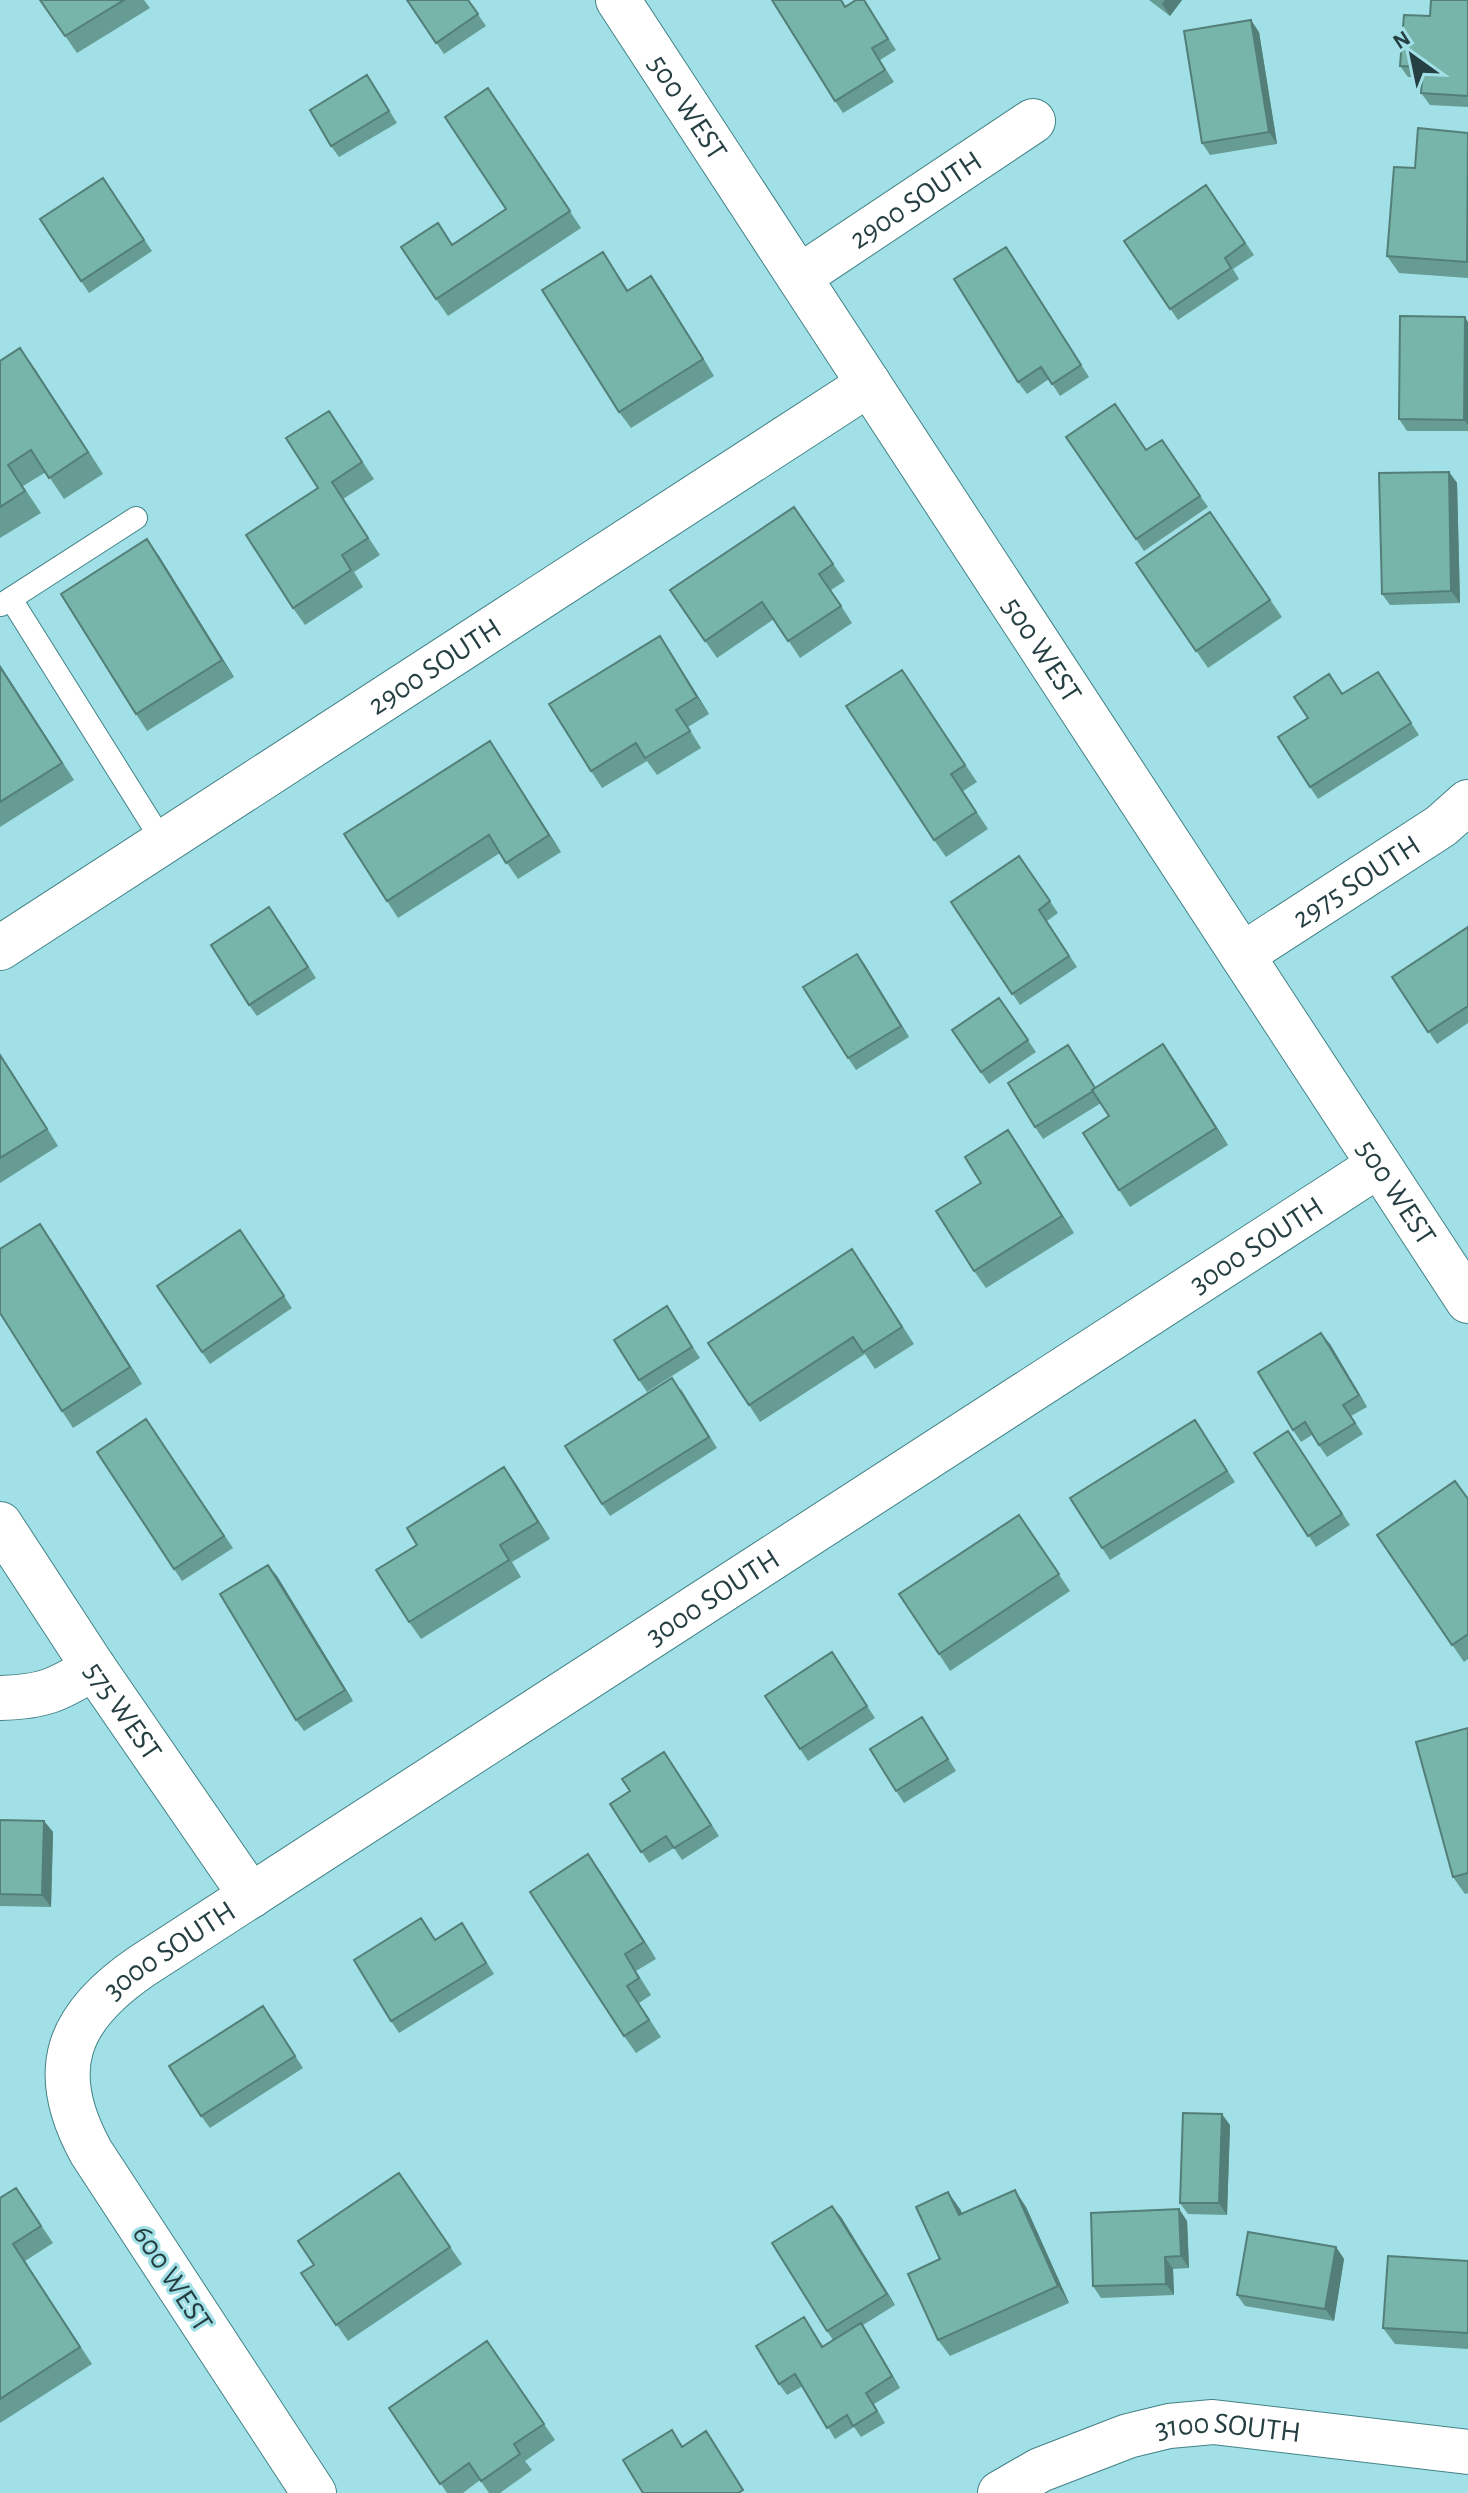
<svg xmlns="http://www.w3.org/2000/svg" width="1468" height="2493" viewBox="0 0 1468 2493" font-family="'Alegreya Sans',sans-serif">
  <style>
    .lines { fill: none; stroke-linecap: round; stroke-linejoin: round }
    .lane-casing { stroke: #438287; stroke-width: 24 }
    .street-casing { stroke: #438287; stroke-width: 46 }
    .secondary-casing { stroke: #438287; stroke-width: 46 }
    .lane { stroke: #fff; stroke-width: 22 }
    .street { stroke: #fff; stroke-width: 44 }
    .secondary { stroke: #fff; stroke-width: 44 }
    .wall { fill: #669c93 }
    .shaded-wall { fill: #537f78 }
    .building { fill: #77b5ab; stroke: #537f78; stroke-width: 2 }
    .labels { text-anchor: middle; stroke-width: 6; stroke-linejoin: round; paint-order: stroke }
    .street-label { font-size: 30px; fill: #253f42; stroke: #a0e0e6 }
  </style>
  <rect width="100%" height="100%" fill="#a0e0e6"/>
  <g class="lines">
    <defs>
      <path id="lane" d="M11,599L163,842
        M1,605L136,518"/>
      <g id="street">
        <path id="s1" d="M799,277L1033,121"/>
        <path id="s2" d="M0,948L869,384"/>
        <path id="s3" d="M1242,955L1441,826L1468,802"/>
        <path id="s4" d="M0,1524L94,1668L251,1896"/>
        <path d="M0,1698C44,1697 57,1690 94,1668"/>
        <path id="s5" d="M314,2493L91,2152C46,2070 67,2017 142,1966L1379,1165"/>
        <path id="s6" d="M1000,2493L1040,2470L1128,2436L1169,2426L1213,2422L1468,2452"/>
      </g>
      <g id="secondary">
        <path id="s7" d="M618,0L1468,1301"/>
      </g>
    </defs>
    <use href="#lane" class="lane-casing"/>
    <use href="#street" class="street-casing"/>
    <use href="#secondary" class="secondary-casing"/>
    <use href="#lane" class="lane"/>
    <use href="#street" class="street"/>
    <use href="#secondary" class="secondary"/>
  </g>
  <path class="wall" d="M40,0H144L150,8L77,53Z
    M407,0H468L486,26L444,54Z
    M864,0L896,50L880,60L894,82L843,113L835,101Z
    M1149,0H1182L1170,16Z
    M1468,0V107L1430,105L1421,93L1422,78L1408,77L1400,66L1430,16Z
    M1259,32L1277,144L1210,155L1202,143Z
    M367,75L397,123L339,157L331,146Z
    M488,88L581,228L448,316L436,299L452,244L506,209Z
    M1468,133V278L1399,273L1387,256L1415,168Z
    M103,178L152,251L89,293L40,219Z
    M1206,185L1254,255L1233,269L1239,279L1178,320L1124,241Z
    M1006,247L1089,377L1060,396L1049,379L1027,394L1018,382Z
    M603,252L628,290L651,276L714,376L631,428L619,412Z
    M1468,322V431H1407L1399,419Z
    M20,348L103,474L64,499L46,472L23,486L41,513L0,538V361Z
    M329,411L374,479L343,499L380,555L354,572L363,587L305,625L293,608L318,488Z
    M1066,437L1146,450L1162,440L1208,507L1144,551Z
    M1449,472L1457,483L1460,603L1390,605L1382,594Z
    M794,507L845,581L831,590L852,623L800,658L774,619L717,658L670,590Z
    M1210,512L1282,617L1208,668L1136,563Z
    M159,556L234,677L147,731L136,714Z
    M671,653L709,714L688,727L701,748L657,775L647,761L602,788L591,771Z
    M0,665L74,780L0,827Z
    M902,670L977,782L963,791L988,829L946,857L934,840Z
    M1378,672L1419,735L1318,799L1310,787L1308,718L1342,694Z
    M501,758L561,852L518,879L500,853L398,918L387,901Z
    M1019,856L1058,913L1047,921L1077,967L1020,1005L951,902Z
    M278,919L316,978L257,1016L249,1005Z
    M1468,927V1023L1437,1044L1392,977Z
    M857,954L909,1037L856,1070L848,1058Z
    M999,998L1036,1052L989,1084L952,1030Z
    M0,1055L58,1146L0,1183Z
    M1077,1057L1095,1088L1175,1061L1228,1145L1130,1207L1119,1190L1109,1116L1101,1103L1043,1139L1035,1127Z
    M1008,1130L1074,1233L986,1288L974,1271L981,1183Z
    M240,1230L292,1308L210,1364L157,1286Z
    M52,1241L142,1384L73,1428L62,1411Z
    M864,1266L914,1344L875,1369L865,1354L760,1422L749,1405Z
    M667,1306L700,1358L647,1392L639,1380Z
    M1330,1344L1367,1407L1351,1416L1363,1434L1327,1457L1312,1435L1301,1442L1293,1430Z
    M681,1389L717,1448L610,1516L602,1504Z
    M146,1419L233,1548L182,1581L97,1452Z
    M1195,1420L1235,1482L1110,1560L1102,1548Z
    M1288,1431L1350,1525L1316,1547L1254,1453Z
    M516,1484L550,1539L512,1562L521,1577L421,1639L409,1622Z
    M1468,1499V1659L1464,1662L1377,1535Z
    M1019,1515L1070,1591L950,1671L939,1654Z
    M277,1576L353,1701L304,1731L296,1720Z
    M840,1664L875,1718L808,1761L800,1749Z
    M1468,1728V1893L1465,1894L1453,1877Z
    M930,1729L956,1771L904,1803L896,1791Z
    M672,1763L719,1836L682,1860L674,1848L649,1863L610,1804Z
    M0,1820L44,1821L53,1832L51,1907L0,1906Z
    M600,1871L656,1959L636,1971L651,1995L639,2003L661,2037L636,2053L624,2036Z
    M470,1935L494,1974L399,2033L391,2021L436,1940Z
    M263,2006L303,2068L210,2128L201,2116Z
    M1230,2125L1227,2215L1188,2214L1180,2203Z
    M399,2173L462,2264L348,2341L301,2273L314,2265Z
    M16,2188L53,2243L25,2261L92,2364L0,2423V2198Z
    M1026,2207L1069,2303L950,2356L938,2340L940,2259L960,2209L962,2213Z
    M1179,2209L1187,2221L1189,2268L1173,2269L1174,2295L1101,2298L1093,2286Z
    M841,2217L895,2305L863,2325L900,2388L874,2404L885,2423L861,2437L854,2427L835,2439L803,2386L787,2395L779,2384L804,2317L823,2346L833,2340L827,2331Z
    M1336,2247L1344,2259L1334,2321L1245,2306L1237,2295Z
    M1468,2261V2349L1395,2344L1383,2328Z
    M487,2341L555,2440L525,2461L532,2470L500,2493H489L480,2480L463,2493H447L389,2408Z"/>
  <path class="shaded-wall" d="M1165,0H1182L1170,16L1162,4Z
    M1251,20L1259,32L1277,144L1269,132Z
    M651,276L663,293L714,376L703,359Z
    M1465,317L1468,322V425L1464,420Z
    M20,348L35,369L103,474L88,452Z
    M1449,472L1457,483L1460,603L1451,591Z
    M147,539L159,556L234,677L222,660Z
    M660,636L671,653L709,714L697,697Z
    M0,665L74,780L0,667Z
    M490,741L501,758L561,852L549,835Z
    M857,954L865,965L909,1037L901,1026Z
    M1163,1044L1175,1061L1228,1145L1216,1128Z
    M0,1055L12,1072L58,1146L47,1129Z
    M1008,1130L1019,1146L1074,1233L1062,1216Z
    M40,1224L52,1241L142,1384L130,1367Z
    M1321,1333L1330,1344L1367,1407L1359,1395Z
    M504,1467L516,1484L550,1539L538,1522Z
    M268,1565L277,1576L353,1701L345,1690Z
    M44,1821L53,1832L51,1907L42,1895Z
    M588,1854L600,1871L656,1959L644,1942Z
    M1222,2114L1230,2125L1227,2215L1219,2203Z
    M1015,2190L1026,2207L1069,2303L1058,2286Z
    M948,2192L960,2209L970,2232L959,2215Z
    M832,2206L841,2217L895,2305L887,2294Z
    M1179,2209L1187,2221L1189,2268L1181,2256Z
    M1336,2247L1344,2259L1334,2321L1325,2309Z
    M1165,2257L1173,2269L1174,2295L1166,2284Z
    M861,2323L869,2335L900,2388L892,2376Z"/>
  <path class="building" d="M40,0H124L65,36Z
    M407,0H468L478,14L436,43Z
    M772,0H841L845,7L856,0H864L888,39L872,48L885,70L835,101Z
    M1431,0H1468V96L1421,93L1423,67L1400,66L1404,15L1430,16Z
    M1251,20L1269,132L1202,143L1184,31Z
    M367,75L389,111L331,146L310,110Z
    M488,88L570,211L436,299L401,247L438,223L452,245L506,209L445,117Z
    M1418,128L1468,133L1467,262L1387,256L1394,167L1415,168Z
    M103,178L144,240L81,281L40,219Z
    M1206,185L1245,243L1225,258L1231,268L1170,309L1124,241Z
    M1006,247L1081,365L1052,384L1041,367L1018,382L954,279Z
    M603,252L627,291L651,276L703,359L619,412L542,290Z
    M1400,316L1465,317L1464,420L1399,419Z
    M20,348L88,452L49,478L31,450L8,465L25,491L0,507V361Z
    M1115,404L1146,450L1162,440L1200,496L1136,539L1066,437Z
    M329,411L362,462L332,482L368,538L342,555L351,570L293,608L246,535L318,488L286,438Z
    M1449,472L1451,591L1382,594L1379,473Z
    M794,507L833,564L819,574L841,606L788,641L762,602L705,641L670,590Z
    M1210,512L1270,600L1196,651L1136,563Z
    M147,539L222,660L136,714L61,594Z
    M660,636L697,697L676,710L690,731L645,758L636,743L591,771L549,704Z
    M0,667L62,763L0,802Z
    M902,670L965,765L951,774L976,812L934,840L846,706Z
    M1378,672L1411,723L1310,787L1278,737L1308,718L1294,697L1329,674L1342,694Z
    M490,741L549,835L506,863L489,835L387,901L344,834Z
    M1019,856L1050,901L1039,910L1069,956L1012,994L951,902Z
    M269,907L308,967L249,1005L211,945Z
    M1468,927V1006L1428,1032L1392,977Z
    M857,954L901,1026L848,1058L803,987Z
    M999,998L1028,1040L981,1072L952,1030Z
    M1163,1044L1216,1128L1119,1190L1083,1133L1109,1116L1092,1090Z
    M1068,1045L1095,1088L1092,1090L1093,1091L1035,1127L1008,1083Z
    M0,1055L47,1129L0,1158Z
    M1008,1130L1062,1216L974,1271L936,1211L981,1183L965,1157Z
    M40,1224L130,1367L62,1411L0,1313V1249Z
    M240,1230L284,1296L202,1352L157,1286Z
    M852,1249L902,1327L863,1352L853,1337L749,1405L708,1343Z
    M667,1306L692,1347L639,1380L614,1340Z
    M1321,1333L1359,1395L1343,1405L1355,1423L1319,1445L1305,1422L1293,1430L1258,1372Z
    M672,1378L709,1437L602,1504L565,1446Z
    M146,1419L224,1536L174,1569L97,1452Z
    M1195,1420L1227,1471L1102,1548L1070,1498Z
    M1288,1431L1342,1514L1308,1536L1254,1453Z
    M504,1467L538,1522L500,1545L509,1560L409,1622L376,1570L417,1545L407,1528Z
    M1455,1481L1468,1499V1634L1452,1645L1377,1535Z
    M1019,1515L1059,1574L939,1654L899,1594Z
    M268,1565L345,1690L296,1720L220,1594Z
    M832,1652L867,1706L800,1749L765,1696Z
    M922,1717L948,1759L896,1791L870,1749Z
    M1468,1728V1873L1453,1877L1416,1742Z
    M664,1752L711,1825L674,1848L666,1836L641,1852L610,1804L630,1791L622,1779Z
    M0,1820L44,1821L42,1895L0,1894Z
    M588,1854L644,1942L625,1954L639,1978L627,1986L649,2020L624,2036L530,1892Z
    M421,1918L435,1940L462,1923L486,1963L391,2021L354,1960Z
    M263,2006L295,2056L201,2116L169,2066Z
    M1183,2113L1222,2114L1219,2203H1180Z
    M399,2173L450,2247L336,2325L301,2273L314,2265L298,2241Z
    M16,2188L41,2226L13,2244L80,2347L0,2399V2198Z
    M1015,2190L1058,2286L938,2340L908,2274L940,2259L916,2207L948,2192L959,2215Z
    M832,2206L887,2294L827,2331L772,2243Z
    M1179,2209L1181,2256L1165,2257L1166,2284L1093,2286L1091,2213Z
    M1248,2232L1336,2247L1325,2309L1237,2295Z
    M1388,2256L1468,2261V2333L1383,2328Z
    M804,2317L822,2347L861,2323L892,2376L866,2393L877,2411L853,2426L847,2415L827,2428L795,2374L779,2384L756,2346Z
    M487,2341L544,2424L514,2444L520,2454L481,2481L469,2463L440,2484L389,2408Z
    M672,2430L682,2447L706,2431L743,2490L738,2493H643L623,2460Z"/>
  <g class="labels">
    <g class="street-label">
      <text dy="10" stroke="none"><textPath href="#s7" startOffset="128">500 WEST</textPath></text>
      <text dy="10" stroke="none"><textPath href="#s1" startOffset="140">2900 SOUTH</textPath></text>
      <text dy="10" stroke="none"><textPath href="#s7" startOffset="776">500 WEST</textPath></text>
      <text dy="10" stroke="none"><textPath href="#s2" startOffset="518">2900 SOUTH</textPath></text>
      <text dy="10" stroke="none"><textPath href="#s3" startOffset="136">2975 SOUTH</textPath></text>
      <text dy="10" stroke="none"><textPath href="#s7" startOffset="1424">500 WEST</textPath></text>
      <text dy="10" stroke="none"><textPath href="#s5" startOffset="1954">3000 SOUTH</textPath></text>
      <text dy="10" stroke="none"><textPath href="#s5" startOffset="1306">3000 SOUTH</textPath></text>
      <text dy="10" stroke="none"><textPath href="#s4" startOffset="224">575 WEST</textPath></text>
      <text dy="10" stroke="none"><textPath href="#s5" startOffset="658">3000 SOUTH</textPath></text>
      <text transform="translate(173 2278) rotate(57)" y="10">600 WEST</text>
      <text dy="10" stroke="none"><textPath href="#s6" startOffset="242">3100 SOUTH</textPath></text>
    </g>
  </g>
  <g transform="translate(1412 56) rotate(327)" stroke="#a0e0e6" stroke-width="6" paint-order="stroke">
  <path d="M0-6L14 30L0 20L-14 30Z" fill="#253f42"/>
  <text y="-12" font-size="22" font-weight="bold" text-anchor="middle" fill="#253f42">N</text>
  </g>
</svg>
